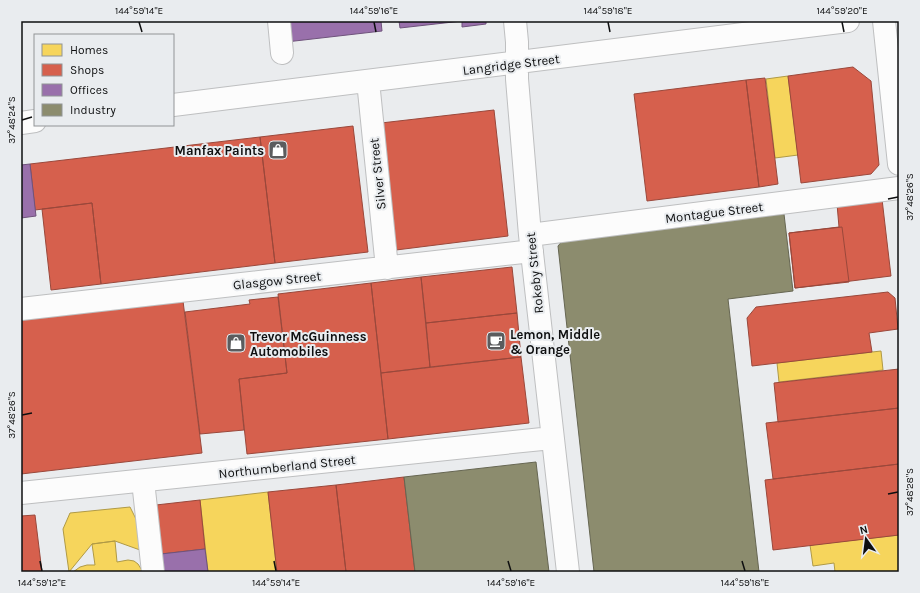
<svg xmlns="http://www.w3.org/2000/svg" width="920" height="593" viewBox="0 0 920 593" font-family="Karla,sans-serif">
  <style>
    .homes { fill: #f6d55c; stroke: #b09a45 }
    .shops { fill: #d6604d; stroke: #9a483b }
    .offices { fill: #9970ab; stroke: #6f537c }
    .industry { fill: #8c8c6e; stroke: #666652 }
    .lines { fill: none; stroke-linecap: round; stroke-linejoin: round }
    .minor-casing { stroke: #bebfc0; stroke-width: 24 }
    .minor { stroke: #fcfcfc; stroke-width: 22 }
    .ticks { fill: none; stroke: #0e0f10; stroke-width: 1.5 }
    .labels { text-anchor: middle; stroke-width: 4; stroke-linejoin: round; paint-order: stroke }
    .street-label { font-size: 13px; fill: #0e0f10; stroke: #e9ecef }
    .poi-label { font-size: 13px; font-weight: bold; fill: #0e0f10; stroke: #e9ecef; text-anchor: start }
    .neatline { fill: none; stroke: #0e0f10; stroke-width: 1.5 }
    .ticks-label { font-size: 10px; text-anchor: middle; fill: #0e0f10 }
  </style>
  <rect width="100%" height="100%" fill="#eaecee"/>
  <path class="homes" d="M788,76L798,155L775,158L766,79Z
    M881,351L883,370L779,382L777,363Z
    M268,492L277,572H208L200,500Z
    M130,507L137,521L140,550L115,541L92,544L69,572L63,529L70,513Z
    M899,535V572H835L834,563L813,566L810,545Z
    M115,541L117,562L128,560L134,561L138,564L143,572H73L80,567L87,565H95L92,544Z"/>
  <path class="shops" d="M853,67L871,81L879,165L871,174L801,183L788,76Z
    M765,78L778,184L759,187L746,80Z
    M746,80L759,187L647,201L634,94Z
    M494,110L508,236L396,250L381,123Z
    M353,126L368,252L275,263L260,137Z
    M260,137L275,263L101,284L92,203L35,210L30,164Z
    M882,199L891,276L795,288L789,233L839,227L837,204Z
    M92,203L101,284L51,290L42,209Z
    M842,227L849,282L795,288L789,233Z
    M512,267L517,313L426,323L421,277Z
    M421,277L430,367L381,373L371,283Z
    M371,283L388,439L247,454L239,379L287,373L278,294Z
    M888,292L895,298L898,329L869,333L872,352L752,366L747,318L756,307Z
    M278,297L287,373L239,379L244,430L200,434L185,312L250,304L249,300Z
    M183,301L202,453L21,474V320Z
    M517,313L521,357L430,367L426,323Z
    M521,357L529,423L388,439L381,373Z
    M899,369V408L778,422L774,383Z
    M899,408V464L773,479L766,423Z
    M899,464V535L773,550L765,480Z
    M404,477L415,572H346L336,485Z
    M336,485L346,572H277L268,492Z
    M200,500L205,549L161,554L156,505Z
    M35,515L42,572H21V516Z"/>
  <path class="offices" d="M284,21H381L382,31L286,42Z
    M399,21H486V24L462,27V21L400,28Z
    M30,164L36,216L21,218V165Z
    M205,549L208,572H163L161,554Z"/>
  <path class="industry" d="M784,214L793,291L728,299L759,572H594L558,246L564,239Z
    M536,462L549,572H415L404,477Z"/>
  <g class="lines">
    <defs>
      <path id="minor" d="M279,21L282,53
        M515,21L517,42V79L530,235L568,572
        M884,21L899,164
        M368,81L387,268
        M173,105L848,21
        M21,123L35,121
        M530,235L899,188
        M21,309L532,251
        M143,481L153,572
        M21,493L552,438"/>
    </defs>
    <use href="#minor" class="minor-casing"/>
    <use href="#minor" class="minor"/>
  </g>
  <path class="ticks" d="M139,22L142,32M374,22L376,32M608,22L610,32M842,22L844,32M22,120L32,117M888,199L898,197M22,415L32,413M888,494L898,492M40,561L42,571M274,561L276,571M508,561L511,571M742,561L745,571"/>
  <defs>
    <symbol id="shop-square" viewBox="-11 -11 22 22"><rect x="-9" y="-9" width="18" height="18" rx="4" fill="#5b5c5e" stroke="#e9ecef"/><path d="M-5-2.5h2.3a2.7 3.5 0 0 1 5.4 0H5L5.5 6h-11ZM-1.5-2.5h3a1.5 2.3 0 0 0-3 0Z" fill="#fff"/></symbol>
    <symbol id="cafe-square" viewBox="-11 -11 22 22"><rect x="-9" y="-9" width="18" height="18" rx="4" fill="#5b5c5e" stroke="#e9ecef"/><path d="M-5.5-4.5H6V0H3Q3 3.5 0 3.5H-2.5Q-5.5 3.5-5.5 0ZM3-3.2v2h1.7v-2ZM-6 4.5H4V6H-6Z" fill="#fff"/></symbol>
  </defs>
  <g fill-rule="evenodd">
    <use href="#shop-square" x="267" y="139" width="22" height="22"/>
    <use href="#cafe-square" x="485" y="330" width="22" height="22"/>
    <use href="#shop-square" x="225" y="332" width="22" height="22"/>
  </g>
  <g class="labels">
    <g class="street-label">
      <text transform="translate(511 64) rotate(-7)" y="5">Langridge Street</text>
      <text transform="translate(377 174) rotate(-96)" y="5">Silver Street</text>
      <text transform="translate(714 212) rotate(-7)" y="5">Montague Street</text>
      <text transform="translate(534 273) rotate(-96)" y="5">Rokeby Street</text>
      <text transform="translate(277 280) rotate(-6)" y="5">Glasgow Street</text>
      <text transform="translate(287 466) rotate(-6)" y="5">Northumberland Street</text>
    </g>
    <g class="poi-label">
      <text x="264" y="155" text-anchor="end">Manfax Paints</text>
      <text x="510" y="339">Lemon, Middle<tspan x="510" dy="15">&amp; Orange</tspan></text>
      <text x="250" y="341">Trevor McGuinness<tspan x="250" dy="15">Automobiles</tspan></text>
    </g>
  </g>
  <rect width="920" height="593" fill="none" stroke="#e9ecef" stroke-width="44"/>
  <rect x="34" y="34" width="140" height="92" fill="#e9ecef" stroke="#919496"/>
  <rect x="42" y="44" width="20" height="12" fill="#f6d55c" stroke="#919496"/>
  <text x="70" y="54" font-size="12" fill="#0e0f10">Homes</text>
  <rect x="42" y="64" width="20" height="12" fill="#d6604d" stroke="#919496"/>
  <text x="70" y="74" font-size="12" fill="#0e0f10">Shops</text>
  <rect x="42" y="84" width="20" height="12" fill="#9970ab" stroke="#919496"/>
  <text x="70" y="94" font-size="12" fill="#0e0f10">Offices</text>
  <rect x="42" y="104" width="20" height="12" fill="#8c8c6e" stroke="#919496"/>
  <text x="70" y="114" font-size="12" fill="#0e0f10">Industry</text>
  <g transform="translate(866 539) rotate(346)" stroke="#e9ecef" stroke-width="3" paint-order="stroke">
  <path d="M0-3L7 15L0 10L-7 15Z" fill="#0e0f10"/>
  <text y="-6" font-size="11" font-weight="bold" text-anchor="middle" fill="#0e0f10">N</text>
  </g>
  <rect x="22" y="22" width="876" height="549" class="neatline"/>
  <g class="ticks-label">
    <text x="139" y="14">144°59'14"E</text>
    <text x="374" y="14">144°59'16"E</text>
    <text x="608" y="14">144°59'18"E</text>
    <text x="842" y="14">144°59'20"E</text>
    <text transform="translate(11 120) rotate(-90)" y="4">37°48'24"S</text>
    <text transform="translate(909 197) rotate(-90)" y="4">37°48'26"S</text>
    <text transform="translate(11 415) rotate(-90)" y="4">37°48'26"S</text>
    <text transform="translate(909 492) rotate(-90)" y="4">37°48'28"S</text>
    <text x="42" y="586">144°59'12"E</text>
    <text x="276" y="586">144°59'14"E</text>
    <text x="511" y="586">144°59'16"E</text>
    <text x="745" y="586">144°59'18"E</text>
  </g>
</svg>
